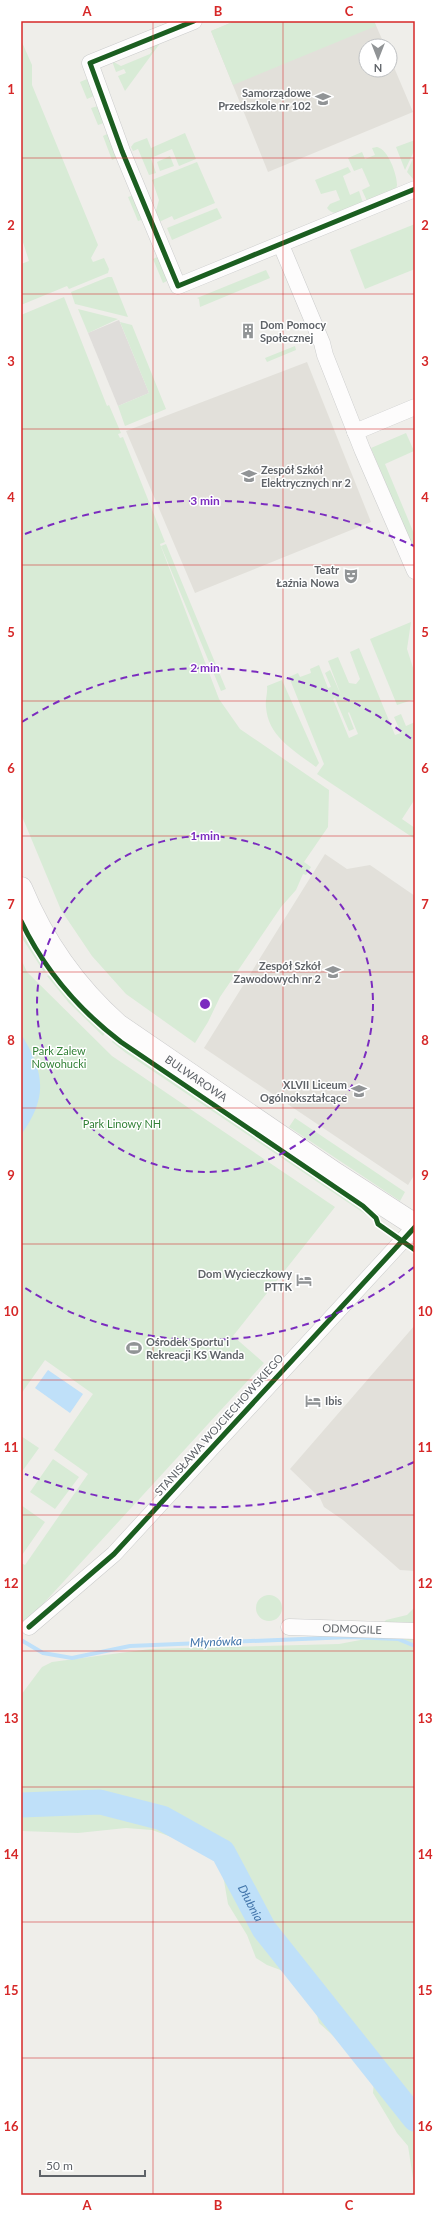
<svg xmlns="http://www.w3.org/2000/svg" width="436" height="2216" viewBox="0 0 436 2216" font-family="Lato,sans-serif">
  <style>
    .industrial { fill: #dfddda }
    .education { fill: #e2e0da }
    .green { fill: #d8ebd6; fill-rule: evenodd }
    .water { fill: #bfe0f9 }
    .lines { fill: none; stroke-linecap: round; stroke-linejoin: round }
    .stream { stroke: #bfe0f9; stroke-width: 4 }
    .river { stroke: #bfe0f9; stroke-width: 25 }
    .street-casing { stroke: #cbcccc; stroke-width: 17 }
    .secondary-casing { stroke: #cacacb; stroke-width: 23 }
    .street { stroke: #fdfcfc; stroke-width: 16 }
    .secondary { stroke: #fdfcfc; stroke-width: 22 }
    .cycleway-casing { stroke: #fff; stroke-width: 8 }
    .cycleway { stroke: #1b5e20; stroke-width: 5 }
    .grid { fill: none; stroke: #d62828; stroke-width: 1; stroke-opacity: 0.55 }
    .ring { fill: none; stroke: #7b2cbf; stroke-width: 2; stroke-dasharray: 7 5 }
    .labels { text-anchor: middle; stroke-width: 3; stroke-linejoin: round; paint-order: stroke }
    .poi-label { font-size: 11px; font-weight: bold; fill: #5f6368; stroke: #fff; text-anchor: end }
    .park-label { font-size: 11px; fill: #348238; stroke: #fff }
    .street-label { font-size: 11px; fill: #5f6368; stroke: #fff }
    .water-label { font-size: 12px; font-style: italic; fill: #4174aa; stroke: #fff }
    .centre { fill: #7b2cbf; stroke: #fff; stroke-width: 2 }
    .ring-label { font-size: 12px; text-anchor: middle; font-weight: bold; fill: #7b2cbf; stroke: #fff; stroke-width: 3; stroke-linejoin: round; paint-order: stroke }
    .neatline { fill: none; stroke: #d62828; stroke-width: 1.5 }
    .grid-label { font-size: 13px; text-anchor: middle; font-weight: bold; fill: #d62828 }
  </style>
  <rect width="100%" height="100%" fill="#efeeea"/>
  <path class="industrial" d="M119,320L149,393L118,406L88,333Z"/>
  <path class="education" d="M235,21H374L385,46H366V70H390V58L413,112L268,172L211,31Z
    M307,362L371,522L195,593L126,431Z
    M325,854L347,869L370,865L415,896V1174L408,1185L204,1048Z
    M415,1325V1571L400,1570L343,1520L324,1507L320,1498L290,1469Z"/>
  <path class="green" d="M235,21H374L376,26L233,85L211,31Z
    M21,40L32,65V85L98,245L91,258L93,262L104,258L109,269L108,273L69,289L67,286L21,305V264L29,261L21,236Z
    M161,42L125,91L118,76L126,73L124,69L116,72L112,61L121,66L150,54L152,51L148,47Z
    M87,79L94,96L87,99L80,82Z
    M98,106L104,123L98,125L91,108Z
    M109,133L119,157L112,160L103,136Z
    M185,133L196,159L179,166L172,149L151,158L156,173L149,175L138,149L133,151L131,147L134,143L147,138L151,148Z
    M415,140V149L405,170L396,147Z
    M377,147C388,149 397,174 397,185L396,189L367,201L362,190L370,186L362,168L354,171L348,158L362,152L365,159L375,155L372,148Z
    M415,154V180H414L407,172Z
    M170,156L174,166L160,171L157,162Z
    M197,162L215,203L174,220L172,216L159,222L155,214L159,200L152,180Z
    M348,167L351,172L343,176L350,195L359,191L363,203C353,207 335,220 327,208L330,204L340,200L336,190L321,194L315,180Z
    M134,195L144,219L138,221L128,197Z
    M217,208L222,218L172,240L167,228Z
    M415,224V269L365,289L350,250Z
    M159,256L169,280L163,283L153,259Z
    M266,270L270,278L200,307L199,299L197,298Z
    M108,277H112L128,317L75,304L71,292Z
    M64,297L107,406L109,405L121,433L118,434L120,438L123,437L165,542L160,544L219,699L240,729L329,790L328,827L304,862L311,867L306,875L303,874L296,890L281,907L220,997L208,1022L195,1043L126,994L92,956L61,910L21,814V315Z
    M78,309L118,319L88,333Z
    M120,322L132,325L166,409L125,426L118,406L149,393Z
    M295,346L296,350L267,362L265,358Z
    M406,433L414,451L385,464L415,536V553L371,448Z
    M166,544L226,689L221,691L161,546Z
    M411,622L407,649L415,674V699L397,705L370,639Z
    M359,648L395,735L401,733L394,717L401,714L406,726L415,722V799L402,819L415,828V839L317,774L324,764L289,677L298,673L300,677L311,673L310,669L319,665L328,688L331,687L325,673L330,670L341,695L328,661L338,657L349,683L356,684L360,679L350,652ZM335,698L349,731L354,729L348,713L349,712L358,734L349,738L333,699Z
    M282,680L319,763L316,767C295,751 268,737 266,707C265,700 268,692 267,686Z
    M21,928L47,970L44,972L22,938Z
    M21,959L27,972L112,1056L335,1207L233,1336L264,1363L21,1628V1563L25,1565L88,1474L54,1450L93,1394L45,1360L21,1394Z
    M50,975L79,1009L105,1033L103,1036L69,1003L47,976Z
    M113,1040L360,1207L374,1220L126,1053L112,1042Z
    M295,1118L405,1192L400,1201L289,1127Z
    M21,1436L39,1448L21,1473Z
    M53,1459L79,1477L55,1509L30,1492Z
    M21,1505L45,1522L22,1555L21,1554Z
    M256 1608a13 13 0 1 1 26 0a13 13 0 1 1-26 0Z
    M415,1607V2195H414L413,2178L408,2146L397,2133L373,2093L375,2069L374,2057L364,2050L340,2042L319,2023L310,1988L291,1974L267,1965L256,1958L247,1935L228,1904L222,1869L216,1859L177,1839L152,1830L126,1828L78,1833L21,1831V1695L42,1667L52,1662L150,1649L339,1644L371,1638L386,1620L407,1615Z"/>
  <path class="water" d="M21,1034C45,1073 48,1097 21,1135Z
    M48,1370L83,1394L70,1413L35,1388Z"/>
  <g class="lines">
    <path class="stream" d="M21,1640L43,1653L72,1658L130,1646L350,1637L398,1639L415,1646"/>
    <path class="river" id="s1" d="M21,1805L100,1802L162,1818L223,1852L264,1929L415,2119"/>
    <defs>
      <g id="street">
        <path d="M194,21L90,63L122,151L178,286L415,189"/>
        <path d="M281,245L322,343L325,355L362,449L415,571"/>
        <path d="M355,432L415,407"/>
        <path d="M29,1627L114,1554L415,1227"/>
        <path id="s2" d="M289,1627L415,1631"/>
      </g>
      <g id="secondary">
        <path id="s3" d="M21,888C43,941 75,987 118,1025L336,1174L415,1225"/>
      </g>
    </defs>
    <use href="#street" class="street-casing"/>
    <use href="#secondary" class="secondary-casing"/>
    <use href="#street" class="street"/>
    <use href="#secondary" class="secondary"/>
    <defs>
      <path id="cycleway" d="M194,21L90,63L122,151L178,286L415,189
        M21,921C44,969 79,1010 121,1042L363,1206L376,1218L378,1224L415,1250
        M29,1627L114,1554L415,1227"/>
    </defs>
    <use href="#cycleway" class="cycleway-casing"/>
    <use href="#cycleway" class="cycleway"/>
  </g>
  <path class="grid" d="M153,21V2195M283,21V2195M21,158H415M21,294H415M21,429H415M21,565H415M21,701H415M21,836H415M21,972H415M21,1108H415M21,1244H415M21,1380H415M21,1515H415M21,1651H415M21,1787H415M21,1922H415M21,2058H415"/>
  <g class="ring">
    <circle cx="205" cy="1004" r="168"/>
    <path d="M414 1267A336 336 0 0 1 22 1286M22 722A336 336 0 0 1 414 741"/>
    <path d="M414 1462A503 503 0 0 1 25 1474M25 534A503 503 0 0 1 414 546"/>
  </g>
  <defs>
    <symbol id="school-bare" viewBox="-9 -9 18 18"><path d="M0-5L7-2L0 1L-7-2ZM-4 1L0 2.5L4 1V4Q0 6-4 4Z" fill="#919496" stroke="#fff" stroke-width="2.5" paint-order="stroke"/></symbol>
    <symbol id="building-bare" viewBox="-9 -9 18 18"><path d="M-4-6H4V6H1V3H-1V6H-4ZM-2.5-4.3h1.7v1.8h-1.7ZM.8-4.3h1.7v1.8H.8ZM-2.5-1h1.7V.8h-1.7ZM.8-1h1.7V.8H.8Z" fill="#919496" stroke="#fff" stroke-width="2.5" paint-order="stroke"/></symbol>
    <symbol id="theatre-bare" viewBox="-9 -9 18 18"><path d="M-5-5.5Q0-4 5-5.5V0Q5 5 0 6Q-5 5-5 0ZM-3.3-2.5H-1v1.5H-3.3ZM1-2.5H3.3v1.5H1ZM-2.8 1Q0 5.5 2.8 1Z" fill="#919496" stroke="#fff" stroke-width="2.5" paint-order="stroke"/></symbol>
    <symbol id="hotel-bare" viewBox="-9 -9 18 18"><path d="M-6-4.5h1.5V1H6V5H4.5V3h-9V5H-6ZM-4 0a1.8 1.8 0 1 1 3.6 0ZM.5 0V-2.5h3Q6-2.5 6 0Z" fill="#919496" stroke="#fff" stroke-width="2.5" paint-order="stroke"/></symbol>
    <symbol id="stadium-bare" viewBox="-9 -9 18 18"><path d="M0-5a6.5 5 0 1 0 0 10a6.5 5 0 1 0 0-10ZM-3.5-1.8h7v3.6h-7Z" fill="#919496" stroke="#fff" stroke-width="2.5" paint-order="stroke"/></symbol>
  </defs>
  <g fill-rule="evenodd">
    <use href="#school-bare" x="312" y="88" width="22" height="22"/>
    <use href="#building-bare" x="237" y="320" width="22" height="22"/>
    <use href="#school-bare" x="238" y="465" width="22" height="22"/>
    <use href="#theatre-bare" x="340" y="565" width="22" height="22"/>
    <use href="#school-bare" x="322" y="961" width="22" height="22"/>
    <use href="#school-bare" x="348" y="1080" width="22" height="22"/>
    <use href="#hotel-bare" x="293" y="1269" width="22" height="22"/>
    <use href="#stadium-bare" x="123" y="1337" width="22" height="22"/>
    <use href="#hotel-bare" x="302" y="1390" width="22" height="22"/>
  </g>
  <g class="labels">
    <g class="poi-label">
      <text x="311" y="97">Samorządowe<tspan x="311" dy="13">Przedszkole nr 102</tspan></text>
      <text x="260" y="329" text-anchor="start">Dom Pomocy<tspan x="260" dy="13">Społecznej</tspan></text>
      <text x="261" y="474" text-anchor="start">Zespół Szkół<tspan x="261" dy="13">Elektrycznych nr 2</tspan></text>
      <text x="339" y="574">Teatr<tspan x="339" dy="13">Łaźnia Nowa</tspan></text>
      <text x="321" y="970">Zespół Szkół<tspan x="321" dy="13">Zawodowych nr 2</tspan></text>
      <text x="347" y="1089">XLVII Liceum<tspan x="347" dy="13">Ogólnokształcące</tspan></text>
      <text x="292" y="1278">Dom Wycieczkowy<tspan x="292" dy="13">PTTK</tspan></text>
      <text x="146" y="1346" text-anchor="start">Ośrodek Sportu i<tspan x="146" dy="13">Rekreacji KS Wanda</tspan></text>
      <text x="325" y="1405" text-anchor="start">Ibis</text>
    </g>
    <g class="park-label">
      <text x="59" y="1055">Park Zalew<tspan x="59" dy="13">Nowohucki</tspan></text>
      <text x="122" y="1128">Park Linowy NH</text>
    </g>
    <g class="street-label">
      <text dy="4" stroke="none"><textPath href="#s3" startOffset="264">BULWAROWA</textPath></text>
      <text transform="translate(219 1425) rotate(-48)" y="4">STANISŁAWA WOJCIECHOWSKIEGO</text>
      <text dy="4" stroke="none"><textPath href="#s2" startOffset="63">ODMOGILE</textPath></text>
    </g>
    <g class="water-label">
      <text transform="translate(216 1642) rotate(-2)" y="4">Młynówka</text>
      <text dy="4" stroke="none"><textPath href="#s1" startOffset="271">Dłubnia</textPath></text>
    </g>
  </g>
  <circle cx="205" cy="1004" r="6" class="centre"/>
  <g class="ring-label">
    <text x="205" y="505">3 min</text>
    <text x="205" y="672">2 min</text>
    <text x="205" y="840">1 min</text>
  </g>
  <rect width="436" height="2216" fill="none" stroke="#ffffff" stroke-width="44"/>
  <g transform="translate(378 58) rotate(180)"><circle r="19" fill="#ffffff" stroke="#bfc1c3"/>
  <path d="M0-3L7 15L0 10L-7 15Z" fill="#919496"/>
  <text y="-6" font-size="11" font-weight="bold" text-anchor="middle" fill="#5f6368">N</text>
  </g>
  <path d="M40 2170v6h105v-6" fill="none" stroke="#5f6368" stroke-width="2"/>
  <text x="46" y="2170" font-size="12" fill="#5f6368" stroke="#ffffff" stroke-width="3" paint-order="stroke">50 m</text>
  <rect x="22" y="22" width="392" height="2172" class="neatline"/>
  <g class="grid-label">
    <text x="87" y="16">A</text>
    <text x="218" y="16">B</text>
    <text x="349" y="16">C</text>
    <text x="11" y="94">1</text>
    <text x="425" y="94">1</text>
    <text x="11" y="230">2</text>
    <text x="425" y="230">2</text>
    <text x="11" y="366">3</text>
    <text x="425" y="366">3</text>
    <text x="11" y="502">4</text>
    <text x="425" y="502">4</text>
    <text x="11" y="637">5</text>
    <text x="425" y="637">5</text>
    <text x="11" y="773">6</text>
    <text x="425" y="773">6</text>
    <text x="11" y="909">7</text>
    <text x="425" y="909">7</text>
    <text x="11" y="1045">8</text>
    <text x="425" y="1045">8</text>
    <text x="11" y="1180">9</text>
    <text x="425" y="1180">9</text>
    <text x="11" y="1316">10</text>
    <text x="425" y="1316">10</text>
    <text x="11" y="1452">11</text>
    <text x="425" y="1452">11</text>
    <text x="11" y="1588">12</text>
    <text x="425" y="1588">12</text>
    <text x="11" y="1723">13</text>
    <text x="425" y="1723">13</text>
    <text x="11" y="1859">14</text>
    <text x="425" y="1859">14</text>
    <text x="11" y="1995">15</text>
    <text x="425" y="1995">15</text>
    <text x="11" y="2131">16</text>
    <text x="425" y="2131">16</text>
    <text x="87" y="2210">A</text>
    <text x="218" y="2210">B</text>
    <text x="349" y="2210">C</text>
  </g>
</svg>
